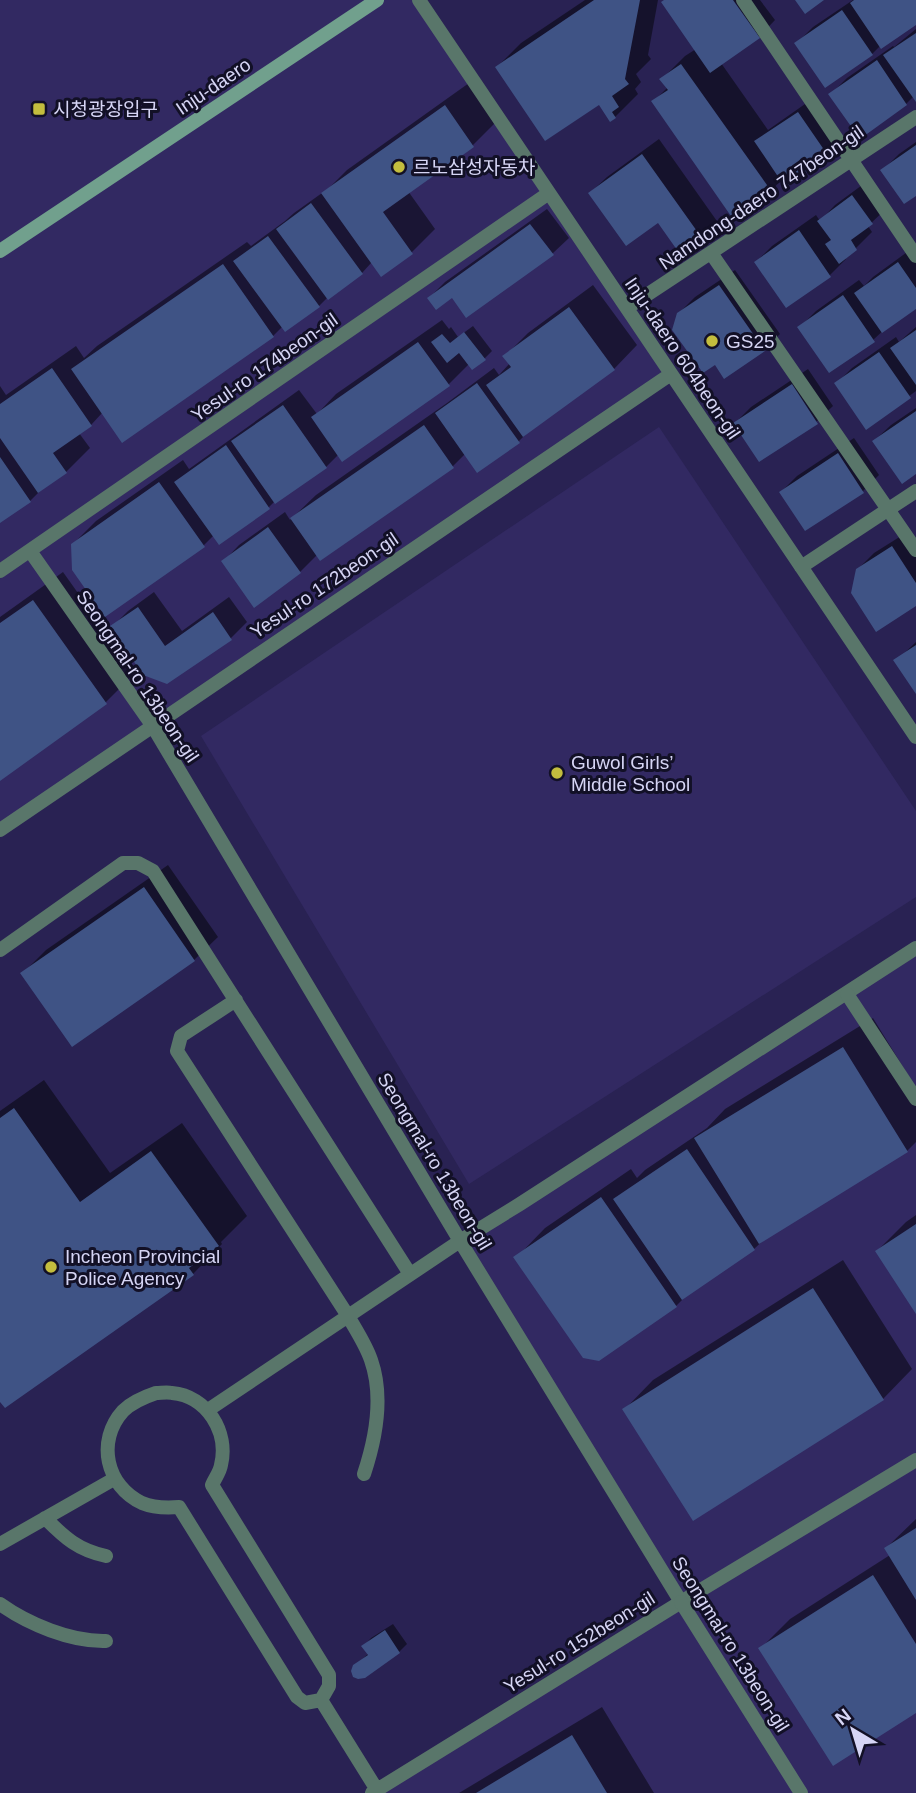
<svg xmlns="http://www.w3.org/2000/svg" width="916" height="1793" viewBox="0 0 916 1793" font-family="Helvetica,'Noto Sans KR',sans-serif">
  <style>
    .built { fill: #322962 }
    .shadow { fill: #0007 }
    .building { fill: #3f5385 }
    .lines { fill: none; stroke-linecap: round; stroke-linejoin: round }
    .service { stroke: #59766a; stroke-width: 14 }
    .pedestrian { stroke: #59766a; stroke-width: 14 }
    .minor { stroke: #59766a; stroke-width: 14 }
    .secondary { stroke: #71a08d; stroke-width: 14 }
    .poi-dot { fill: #c3bd3e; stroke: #121026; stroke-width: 2.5 }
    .labels { text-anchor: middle; stroke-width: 6; stroke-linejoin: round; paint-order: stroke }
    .street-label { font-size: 19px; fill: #d6d5f5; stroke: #121026 }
    .poi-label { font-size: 19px; fill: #d6d5f5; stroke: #121026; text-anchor: start }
  </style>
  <rect width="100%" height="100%" fill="#292253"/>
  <path class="built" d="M0,0H371L0,248Z
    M377,0H419L671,374L0,828V251Z
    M659,427L916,811V897L469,1184L201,736Z
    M916,947V1793H371L681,1602L460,1241Z"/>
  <path class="shadow" d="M585,0H658L648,55L651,59L636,74L641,82L635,89L638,94L615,117L599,103L497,67L521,43Z
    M666,0H760L775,20L759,37L721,63L768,130L815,97L844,140L828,156L782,180L770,191L654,101L668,87L662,79L685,56L696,49Z
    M853,0H916V22L881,45L872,54L796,44L813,27Z
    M916,29V98L914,96L906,104L831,94L847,78L893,46L894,47Z
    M469,83L496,122L473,145L408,191L435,229L412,252L372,262L362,273L328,297L319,306L285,330L283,326L273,336L103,412L91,425L79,433L90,448L66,472L42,489L30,501L0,521V386L6,395L76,346L84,358L97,346L247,242L251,246L285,221L294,213L329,188L347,170Z
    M659,139L719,224L703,240L590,193L607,177Z
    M916,142V194L883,170L899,154Z
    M869,180L888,207L868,226L872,232L856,248L845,257L846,259L830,275L786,306L756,262L772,246L816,215L820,221L835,205Z
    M547,209L569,238L552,254L452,296L429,298L445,282Z
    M914,247L916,249V306L886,328L873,340L800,327L816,311L859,280L864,286L873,277Z
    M735,270L780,334L764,350L678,314L695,297Z
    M593,285L637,345L614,369L533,427L518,442L465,454L453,466L318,554L300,572L223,562L239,545L285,512L290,520L316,495L447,403L494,368L499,375L510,363L505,356L528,333Z
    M442,320L449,329L451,327L458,337L473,326L492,351L485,358L469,364L448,385L339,454L326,467L275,501L269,507L219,543L214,535L203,546L72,545L96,521L183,460L189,469L299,390L317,414L336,394Z
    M916,327V391L867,427L836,384L852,368L896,337L899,342Z
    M808,369L833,406L816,422L735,423L751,407Z
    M916,408V472L874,441L891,425Z
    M854,438L879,475L863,491L781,492L797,476Z
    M909,531L916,542V604L857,570L874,553Z
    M63,572L135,673L106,702L0,779V617Z
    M154,592L182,631L229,597L247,622L231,638L167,682L112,627L128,611Z
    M916,642V691L896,661Z
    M168,865L218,937L194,960L23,973L46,950Z
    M873,1018L916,1088V1142L907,1151L766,1238L754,1249L687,1295L676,1306L516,1258L545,1228L631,1169L637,1178L645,1170L707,1128L725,1109Z
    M44,1080L110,1173L182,1123L247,1216L221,1242L222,1244L193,1274L0,1400V1111Z
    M916,1215V1311L877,1251L906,1222Z
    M843,1260L912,1369L883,1399L624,1410L653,1380Z
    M916,1519V1711L761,1648L790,1619L890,1555L886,1548Z
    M393,1624L407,1644L399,1652L355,1666L369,1653L364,1646L371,1638Z
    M602,1707L654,1793H459Z"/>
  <path class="building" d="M594,0H640L625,79L629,84L612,96L619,107L612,112L616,118L610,122L599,105L545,141L495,67Z
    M664,0H733L760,38L710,73L661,2Z
    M795,0H824L805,14Z
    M854,0H916V25L881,49L850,3Z
    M842,10L873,55L825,88L794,43Z
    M916,33V102L883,55Z
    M877,60L907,105L860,139L828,94Z
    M681,64L772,192L733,219L651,101L668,90L659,79Z
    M445,105L474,147L383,212L413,254L381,277L321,193Z
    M798,112L829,157L785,187L754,141Z
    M916,145V196L904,204L880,170Z
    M642,154L704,241L682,257L658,223L626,246L588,193Z
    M852,195L873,224L851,240L857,250L839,264L825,244L831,240L817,221Z
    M311,203L363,274L328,300L276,229Z
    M530,224L554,255L466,318L452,298L436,310L427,298Z
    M799,230L831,277L786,308L754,262Z
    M268,236L320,307L285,332L233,261Z
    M898,262L916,288V309L882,333L854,293Z
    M223,264L274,337L122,443L71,369Z
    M719,285L765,351L724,379L715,365L703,373L672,330L677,313Z
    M843,295L875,342L829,373L797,327Z
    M569,307L615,370L523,437L486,385L511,367L502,356Z
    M916,330V385L890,348Z
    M464,332L486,360L472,370L459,353L447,363L431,342L442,334L450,343Z
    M418,342L450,386L342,462L311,417Z
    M879,352L911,398L866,430L834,383Z
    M52,368L92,426L53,453L67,473L38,493L0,438V404Z
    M477,383L520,443L477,473L435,413Z
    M792,384L818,424L759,462L733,423Z
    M283,405L327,468L275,504L231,441Z
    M916,411V474L902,484L872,441Z
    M424,425L454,468L320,561L290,518Z
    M226,445L270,509L219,545L174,482Z
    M838,453L864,493L805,531L779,492Z
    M0,457L31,502L0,523Z
    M159,482L205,547L105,617L72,570L71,544Z
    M268,527L301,573L254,608L221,561Z
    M892,546L916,583V606L876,632L851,593L856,569Z
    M33,600L107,704L0,781V623Z
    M138,607L165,646L213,612L232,640L167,684L143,675L110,626Z
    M916,645V694L893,660Z
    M144,887L195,961L72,1047L20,973Z
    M843,1047L908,1152L759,1244L694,1138Z
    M14,1108L80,1202L151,1151L219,1246L189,1268L194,1275L5,1408L0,1402V1118Z
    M687,1149L755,1250L682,1300L613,1199Z
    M601,1197L677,1307L599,1361L583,1358L513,1257Z
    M916,1224V1314L875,1251Z
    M813,1288L884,1400L693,1521L622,1409Z
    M916,1528V1600L884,1548Z
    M873,1575L916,1644V1713L833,1766L758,1648Z
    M385,1630L400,1653L365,1678L358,1679L353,1677L351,1671L353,1665L368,1655L361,1646Z
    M572,1735L607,1793H476Z"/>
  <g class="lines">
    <path class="service" d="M419,0L916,737
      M743,0L916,256
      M711,253L916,550
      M627,308L916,117
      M30,551L152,725L460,1241L681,1602
      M801,567L916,491
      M0,571L549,193
      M0,830L671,374
      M0,950L123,863H138L153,871L410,1274
      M236,1000L181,1036L177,1051L348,1316C356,1330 366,1345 371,1360C384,1397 376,1438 364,1474
      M156,1393C161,1393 167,1392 172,1393C207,1396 229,1432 221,1465C220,1472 215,1478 212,1485L329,1675V1686L321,1700L305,1703L297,1697L179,1507C166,1508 154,1508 142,1503C106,1486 96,1441 123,1411C132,1402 144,1397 156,1393Z
      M208,1410L460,1241L520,1204L916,948
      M45,1518C65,1538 78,1550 106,1556
      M0,1544L114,1479
      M0,1604C28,1624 71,1642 106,1641
      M321,1700L377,1790
      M372,1793L681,1602L916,1460"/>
    <path class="pedestrian" d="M681,1602L801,1793"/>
    <path class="minor" d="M847,994L916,1099"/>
    <path class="secondary" d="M0,251L377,0"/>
  </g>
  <g class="poi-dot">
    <rect x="32" y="102" width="14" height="14" rx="3.5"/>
    <circle cx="399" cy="167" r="7"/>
    <circle cx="712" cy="341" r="7"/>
    <circle cx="557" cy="773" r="7"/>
    <circle cx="51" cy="1267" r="7"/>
  </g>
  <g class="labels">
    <g class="street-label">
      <text transform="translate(213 86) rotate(-34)" y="7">Inju-daero</text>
      <text transform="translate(761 197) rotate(-34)" y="7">Namdong-daero 747beon-gil</text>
      <text transform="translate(683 358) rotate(56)" y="7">Inju-daero 604beon-gil</text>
      <text transform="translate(264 367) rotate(-35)" y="7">Yesul-ro 174beon-gil</text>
      <text transform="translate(324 585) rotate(-34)" y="7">Yesul-ro 172beon-gil</text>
      <text transform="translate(138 676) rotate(56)" y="7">Seongmal-ro 13beon-gil</text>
      <text transform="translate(435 1161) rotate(59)" y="7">Seongmal-ro 13beon-gil</text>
      <text transform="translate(579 1642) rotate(-32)" y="7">Yesul-ro 152beon-gil</text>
      <text transform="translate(731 1644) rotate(58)" y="7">Seongmal-ro 13beon-gil</text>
    </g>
    <g class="poi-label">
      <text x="53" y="116">시청광장입구</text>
      <text x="413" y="174">르노삼성자동차</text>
      <text x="726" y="348">GS25</text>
      <text x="571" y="769">Guwol Girls’<tspan x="571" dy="22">Middle School</tspan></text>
      <text x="65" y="1263">Incheon Provincial<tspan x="65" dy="22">Police Agency</tspan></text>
    </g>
  </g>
  <g transform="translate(853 1730) rotate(322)" stroke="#121026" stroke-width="5" paint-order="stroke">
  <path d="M0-5L12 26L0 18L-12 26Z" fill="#d6d5f5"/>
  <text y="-10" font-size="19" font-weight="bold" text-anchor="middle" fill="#d6d5f5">N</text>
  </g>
</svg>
